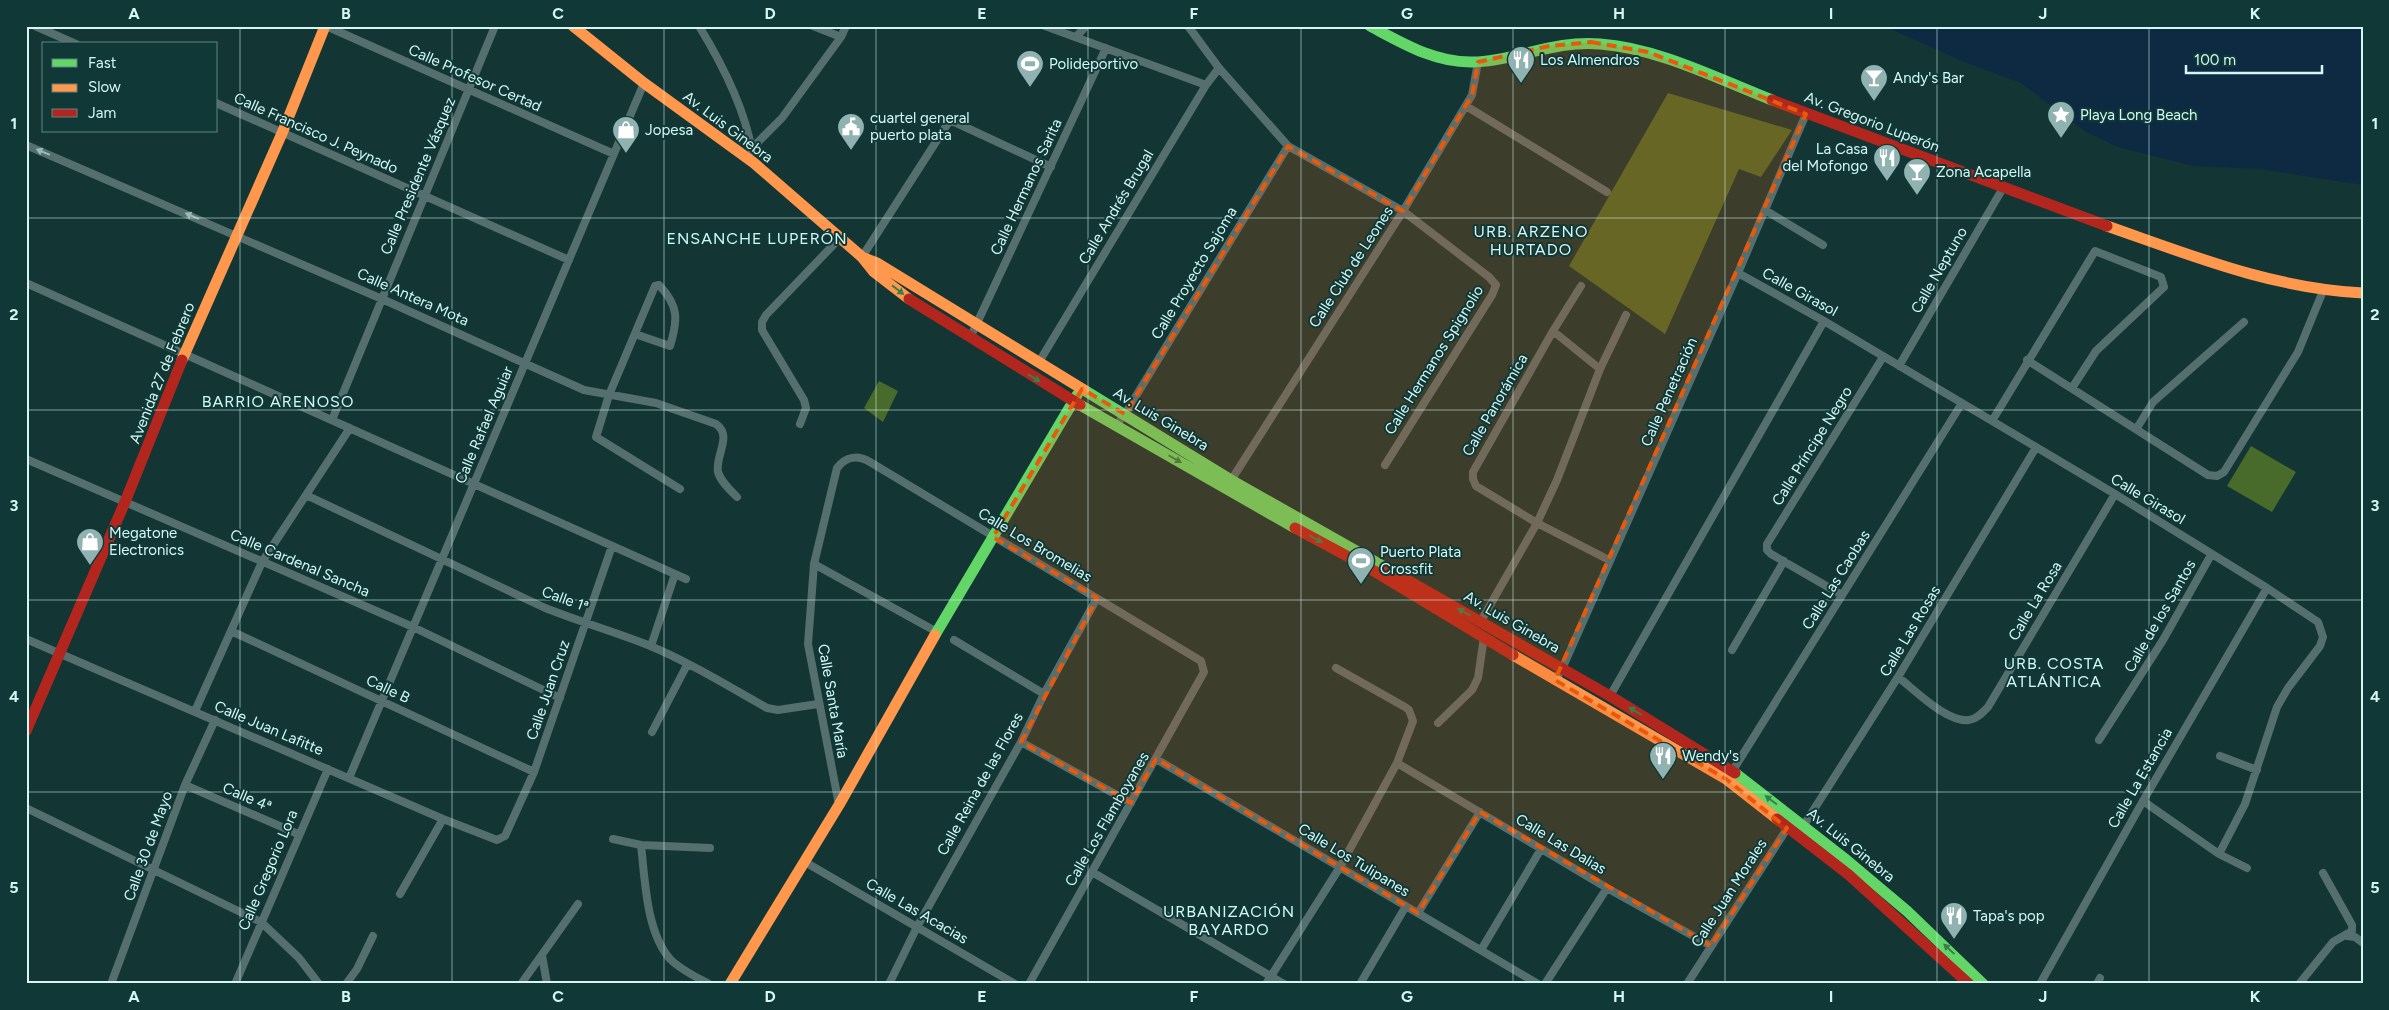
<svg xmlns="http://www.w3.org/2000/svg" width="2389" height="1010" viewBox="0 0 2389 1010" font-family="Figtree,sans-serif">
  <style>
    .green { fill: #486a2b }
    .water { fill: #0e2a42 }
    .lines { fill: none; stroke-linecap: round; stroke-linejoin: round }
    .street { stroke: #546f6e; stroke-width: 8 }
    .fast { stroke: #63d668; stroke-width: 11 }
    .slow { stroke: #ff974d; stroke-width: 11 }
    .jam { stroke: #b3261e; stroke-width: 11 }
    .oneway { fill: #9abab8 }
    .oneway2 { fill: #357f4c }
    .marked { fill: #e8590c; fill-opacity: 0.2; stroke: #e8590c; stroke-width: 4; stroke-dasharray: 10 6; stroke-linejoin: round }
    .grid { fill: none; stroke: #d4f7f4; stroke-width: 1; stroke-opacity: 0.55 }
    .labels { text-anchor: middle; stroke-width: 4; stroke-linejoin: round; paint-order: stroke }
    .poi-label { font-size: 15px; fill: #d4f7f4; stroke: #103836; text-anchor: start }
    .street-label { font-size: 15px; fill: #d4f7f4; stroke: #103836 }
    .neighbourhood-label { font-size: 16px; letter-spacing: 1px; fill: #d4f7f4; stroke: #103836 }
    .neatline { fill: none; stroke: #d4f7f4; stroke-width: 2 }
    .grid-label { font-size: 16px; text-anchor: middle; font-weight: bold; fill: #d4f7f4 }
  </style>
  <rect width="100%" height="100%" fill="#133635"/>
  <path class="green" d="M1668,93L1792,130L1761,177L1739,169L1665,334L1569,266Z
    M879,381L898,391L883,422L864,408Z
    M2251,446L2296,472L2272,512L2227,486Z"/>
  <path class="water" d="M1884,26H2363V185L2258,169L2193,166L2118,147L2086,132L2021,83L1964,62Z"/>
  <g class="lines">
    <path class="street" d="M35,26L76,44
      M326,26L614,154
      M699,26C721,62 745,110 752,151
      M813,26L841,37
      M1045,26L1206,85
      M1188,26L1219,68L1288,146L1403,211L1489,277L1496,285L1492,295L1385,465
      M1076,37L1086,26
      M216,103L569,260
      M1466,106L1607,192
      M26,145L382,299L584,390L656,403L716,424C733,436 715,455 718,472C721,482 730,490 737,497
      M752,148L782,118L841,37L846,26
      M1765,210L1823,245
      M862,257L950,120L1051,167
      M1738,273L1824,321L2115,494L2267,588L2318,622L2323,637L2320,646L2288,688L2277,707L2245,804L2219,854
      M26,283L686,579
      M1581,286L1553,331L1473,472V479L1476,486L1537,523L1609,560
      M1553,331L1600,369
      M635,334L670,346C678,320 679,306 659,285L655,286L609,395L596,437L680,489
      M970,338L1106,48
      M2027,360L2208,475L2217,476L2224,472L2298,352L2323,291
      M1039,362L1206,85L1219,68
      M1899,366L2003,188
      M332,420L495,26
      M1992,421L2095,251L2161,277L2164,287L2096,351L2072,388
      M800,424L806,408L804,400L762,330V322L766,315L840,238
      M1116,425L1125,414L1288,146
      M2137,428L2153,402L2244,322
      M26,459L413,627L560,698
      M1230,482L1403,211L1472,95L1478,62
      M306,495L543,607C577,621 613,631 648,645C689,662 728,686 767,708L778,710L818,704
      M814,564L937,632
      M1842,595L1771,554L1767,550V544L1883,357
      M1481,621L1537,523L1557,480L1600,369L1626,315
      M231,631L534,772
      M26,639L443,819L497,840L505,836L534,772L612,546
      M954,640L1044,694
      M651,646L675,574
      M1732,650L1784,561
      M1898,677C1915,690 1947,723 1969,720C1977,719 1983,712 1988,707L2115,494
      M1555,680L1562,669L1738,273L1806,114
      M1610,696L1824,321
      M195,711L262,562L350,428
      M1438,723L1472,690L1478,678L1484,637
      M652,732L687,665
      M2099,740L2163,640L2211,555
      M1021,742L1131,803
      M2220,756L2257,770
      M1156,759L1538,984
      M1397,763L1607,888L1711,946
      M1730,775L1962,403
      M349,778L644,83
      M185,785L298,834
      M2143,801L2219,854L2247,868
      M839,805L808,644L814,564L837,468C846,456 858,455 870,462L1201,661L1204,672L1029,984
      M26,808L261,922L299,958L319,984
      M1804,825L1898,677L2035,449
      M613,839L641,845L710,848
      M641,845C645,879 646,932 670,959C681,970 696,977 709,984
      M805,862L1015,984
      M1092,872L1284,984
      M400,894L443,819
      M1418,913L1480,812
      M2347,936L2355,937L2363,943
      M1481,950L1541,849
      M542,955L547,984
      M111,984L185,785L215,720
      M235,984L328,769
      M346,984L357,969L373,936
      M521,984L578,904
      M889,984L917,927L1021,742L1044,694L1097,598
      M1266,984L1340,867L1397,763L1413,721L1409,710L1405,707L1336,668
      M1360,984L1406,906
      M1545,984L1607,888
      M1687,984L1790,824
      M2040,984L2143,801L2267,588
      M2097,984L2100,978
      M2299,984L2333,942L2352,931V925L2323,873"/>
    <path class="fast" d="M1370,26C1402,43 1435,63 1473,62C1516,61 1553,40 1600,44C1658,48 1718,79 1772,100
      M1084,390L1231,480L1388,569
      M1080,405L1295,528
      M935,635L1077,395
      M1735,773L1844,858L1907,911L1983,984"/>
    <path class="slow" d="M573,26L644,83L754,163L862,257L874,272L909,299
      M2107,226C2193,256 2271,288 2363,293
      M864,258L877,263L1084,390
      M182,360L283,131L325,26
      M1513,655L1726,779L1777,819
      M730,984L839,805L935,635"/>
    <path class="jam" d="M1772,100L2107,226
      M909,299L1080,405
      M1295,528L1369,568L1513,655
      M1388,569L1610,696L1735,773
      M26,731L125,502L182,360
      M1777,819L1849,875L1969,984"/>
  </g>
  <defs><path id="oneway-solid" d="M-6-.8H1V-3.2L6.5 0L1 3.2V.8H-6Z" transform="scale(1.25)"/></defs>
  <g class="oneway">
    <use href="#oneway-solid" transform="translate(43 152) rotate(-157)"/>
    <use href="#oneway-solid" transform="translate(192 216) rotate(-157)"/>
  </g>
  <g class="oneway2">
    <use href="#oneway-solid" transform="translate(898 290) rotate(38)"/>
    <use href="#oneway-solid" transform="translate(1034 378) rotate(32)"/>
    <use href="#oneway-solid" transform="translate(1175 459) rotate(30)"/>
    <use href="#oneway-solid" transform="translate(1316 539) rotate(29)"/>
    <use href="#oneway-solid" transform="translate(1464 612) rotate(-151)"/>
    <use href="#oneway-solid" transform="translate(1635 711) rotate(-149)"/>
    <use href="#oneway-solid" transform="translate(1771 800) rotate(-143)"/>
    <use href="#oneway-solid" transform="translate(1949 949) rotate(-137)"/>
  </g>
  <path class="marked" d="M1591,42L1648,52L1806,114L1555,680L1726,779L1787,828L1711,946L1480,812L1418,913L1156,759L1131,803L1021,742L1097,598L993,537L1082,389L1125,414L1288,146L1403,211L1472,95L1478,62L1549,46Z"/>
  <path class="grid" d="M240,26V984M452,26V984M664,26V984M876,26V984M1088,26V984M1301,26V984M1513,26V984M1725,26V984M1937,26V984M2149,26V984M26,218H2363M26,410H2363M26,600H2363M26,792H2363"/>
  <defs>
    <symbol id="restaurant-pin" viewBox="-11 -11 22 30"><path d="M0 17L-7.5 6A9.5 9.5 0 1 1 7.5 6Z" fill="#90b3b1" stroke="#103836"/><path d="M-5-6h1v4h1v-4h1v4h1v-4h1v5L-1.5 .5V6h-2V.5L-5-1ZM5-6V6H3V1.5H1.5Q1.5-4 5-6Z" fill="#fff"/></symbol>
    <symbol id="stadium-pin" viewBox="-11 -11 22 30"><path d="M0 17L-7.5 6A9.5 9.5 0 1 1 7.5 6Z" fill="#90b3b1" stroke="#103836"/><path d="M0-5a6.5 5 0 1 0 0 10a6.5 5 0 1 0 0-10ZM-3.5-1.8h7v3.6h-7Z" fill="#fff"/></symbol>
    <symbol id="bar-pin" viewBox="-11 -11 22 30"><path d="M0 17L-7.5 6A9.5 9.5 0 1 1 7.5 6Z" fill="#90b3b1" stroke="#103836"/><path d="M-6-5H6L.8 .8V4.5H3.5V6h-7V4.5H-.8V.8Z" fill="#fff"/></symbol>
    <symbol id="sight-pin" viewBox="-11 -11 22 30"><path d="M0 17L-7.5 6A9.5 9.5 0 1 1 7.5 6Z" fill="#90b3b1" stroke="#103836"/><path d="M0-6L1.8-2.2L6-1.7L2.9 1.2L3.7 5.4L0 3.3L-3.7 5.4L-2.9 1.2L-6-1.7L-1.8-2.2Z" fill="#fff"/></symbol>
    <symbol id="civic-pin" viewBox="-11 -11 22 30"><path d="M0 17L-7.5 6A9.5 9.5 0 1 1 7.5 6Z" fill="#90b3b1" stroke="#103836"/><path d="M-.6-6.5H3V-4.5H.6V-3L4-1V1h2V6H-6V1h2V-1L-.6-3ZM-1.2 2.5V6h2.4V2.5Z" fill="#fff"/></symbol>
    <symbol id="shop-pin" viewBox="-11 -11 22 30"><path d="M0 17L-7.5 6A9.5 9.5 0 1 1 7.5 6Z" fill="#90b3b1" stroke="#103836"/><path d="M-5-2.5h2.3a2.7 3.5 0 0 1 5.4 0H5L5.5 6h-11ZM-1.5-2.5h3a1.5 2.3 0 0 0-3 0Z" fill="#fff"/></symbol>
  </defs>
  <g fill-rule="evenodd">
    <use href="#restaurant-pin" x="1505" y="44" width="32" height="43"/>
    <use href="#stadium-pin" x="1014" y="48" width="32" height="43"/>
    <use href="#bar-pin" x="1858" y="62" width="32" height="43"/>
    <use href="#sight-pin" x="2045" y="99" width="32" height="43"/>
    <use href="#civic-pin" x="835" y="111" width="32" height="43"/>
    <use href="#shop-pin" x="610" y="114" width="32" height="43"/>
    <use href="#restaurant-pin" x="1871" y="142" width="32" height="43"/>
    <use href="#bar-pin" x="1901" y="156" width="32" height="43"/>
    <use href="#shop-pin" x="74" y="526" width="32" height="43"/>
    <use href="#stadium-pin" x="1345" y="545" width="32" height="43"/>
    <use href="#restaurant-pin" x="1647" y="740" width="32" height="43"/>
    <use href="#restaurant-pin" x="1938" y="900" width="32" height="43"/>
  </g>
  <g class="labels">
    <g class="poi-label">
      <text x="1540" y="65">Los Almendros</text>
      <text x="1049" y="69">Polideportivo</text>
      <text x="1893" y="83">Andy's Bar</text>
      <text x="2080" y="120">Playa Long Beach</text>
      <text x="870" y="123">cuartel general<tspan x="870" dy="17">puerto plata</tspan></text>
      <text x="645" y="135">Jopesa</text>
      <text x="1868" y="154" text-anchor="end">La Casa<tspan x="1868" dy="17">del Mofongo</tspan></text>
      <text x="1936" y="177">Zona Acapella</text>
      <text x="109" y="538">Megatone<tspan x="109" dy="17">Electronics</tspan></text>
      <text x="1380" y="557">Puerto Plata<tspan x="1380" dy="17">Crossfit</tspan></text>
      <text x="1682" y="761">Wendy's</text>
      <text x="1973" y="921">Tapa's pop</text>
    </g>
    <g class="street-label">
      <text transform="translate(475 78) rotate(24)" y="5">Calle Profesor Certad</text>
      <text transform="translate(1872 122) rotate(21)" y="5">Av. Gregorio Luperón</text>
      <text transform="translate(728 127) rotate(37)" y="5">Av. Luis Ginebra</text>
      <text transform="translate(316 133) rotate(24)" y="5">Calle Francisco J. Peynado</text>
      <text transform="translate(418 176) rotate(-67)" y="5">Calle Presidente Vásquez</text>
      <text transform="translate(1026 187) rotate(-65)" y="5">Calle Hermanos Sarita</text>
      <text transform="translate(1116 207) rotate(-59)" y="5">Calle Andrés Brugal</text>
      <text transform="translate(1351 267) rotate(-57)" y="5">Calle Club de Leones</text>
      <text transform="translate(1939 270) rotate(-60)" y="5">Calle Neptuno</text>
      <text transform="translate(1194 273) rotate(-59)" y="5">Calle Proyecto Sajoma</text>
      <text transform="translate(1800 292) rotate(29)" y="5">Calle Girasol</text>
      <text transform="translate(413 297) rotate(24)" y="5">Calle Antera Mota</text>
      <text transform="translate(1434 360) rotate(-58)" y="5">Calle Hermanos Spignolio</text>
      <text transform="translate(162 373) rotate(-68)" y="5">Avenida 27 de Febrero</text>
      <text transform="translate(1669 392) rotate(-66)" y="5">Calle Penetración</text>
      <text transform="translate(1495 405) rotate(-60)" y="5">Calle Panorámica</text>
      <text transform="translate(1161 419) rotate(31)" y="5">Av. Luis Ginebra</text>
      <text transform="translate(484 425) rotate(-67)" y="5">Calle Rafael Aguiar</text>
      <text transform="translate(1812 446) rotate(-58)" y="5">Calle Príncipe Negro</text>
      <text transform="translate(2148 499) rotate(31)" y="5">Calle Girasol</text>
      <text transform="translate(1035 545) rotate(31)" y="5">Calle Los Bromelias</text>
      <text transform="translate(300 563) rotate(23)" y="5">Calle Cardenal Sancha</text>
      <text transform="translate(1836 580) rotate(-58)" y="5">Calle Las Caobas</text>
      <text transform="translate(565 599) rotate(20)" y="5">Calle 1ª</text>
      <text transform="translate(2035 601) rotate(-59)" y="5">Calle La Rosa</text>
      <text transform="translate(2160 616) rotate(-60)" y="5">Calle de los Santos</text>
      <text transform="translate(1512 622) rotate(30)" y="5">Av. Luis Ginebra</text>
      <text transform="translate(1910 631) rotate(-59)" y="5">Calle Las Rosas</text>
      <text transform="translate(388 689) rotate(25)" y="5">Calle B</text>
      <text transform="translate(548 690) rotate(-71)" y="5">Calle Juan Cruz</text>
      <text transform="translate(833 701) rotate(80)" y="5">Calle Santa María</text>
      <text transform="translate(269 728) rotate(23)" y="5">Calle Juan Lafitte</text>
      <text transform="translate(2140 778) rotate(-60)" y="5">Calle La Estancia</text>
      <text transform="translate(980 784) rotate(-61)" y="5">Calle Reina de las Flores</text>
      <text transform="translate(247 797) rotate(23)" y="5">Calle 4ª</text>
      <text transform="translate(1107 819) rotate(-60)" y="5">Calle Los Flamboyanes</text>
      <text transform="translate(1561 844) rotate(31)" y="5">Calle Las Dalias</text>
      <text transform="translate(1851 845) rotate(39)" y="5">Av. Luis Ginebra</text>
      <text transform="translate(148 846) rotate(-70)" y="5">Calle 30 de Mayo</text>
      <text transform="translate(1354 860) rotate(31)" y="5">Calle Los Tulipanes</text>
      <text transform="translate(268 870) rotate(-67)" y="5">Calle Gregorio Lora</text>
      <text transform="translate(1729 893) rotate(-57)" y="5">Calle Juan Morales</text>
      <text transform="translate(917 911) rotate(30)" y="5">Calle Las Acacias</text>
    </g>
    <g class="neighbourhood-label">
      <text x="1531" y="237">URB. ARZENO<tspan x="1531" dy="18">HURTADO</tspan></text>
      <text x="757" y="244">ENSANCHE LUPERÓN</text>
      <text x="278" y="407">BARRIO ARENOSO</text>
      <text x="2054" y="669">URB. COSTA<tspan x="2054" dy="18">ATLÁNTICA</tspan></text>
      <text x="1229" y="917">URBANIZACIÓN<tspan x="1229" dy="18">BAYARDO</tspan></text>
    </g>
  </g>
  <rect width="2389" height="1010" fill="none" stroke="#103836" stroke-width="55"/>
  <rect x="42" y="42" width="175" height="90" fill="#103836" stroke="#5e8482"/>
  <rect x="52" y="59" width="25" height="8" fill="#63d668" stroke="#5e8482"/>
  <text x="88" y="68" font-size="15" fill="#d4f7f4">Fast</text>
  <rect x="52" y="84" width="25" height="8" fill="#ff974d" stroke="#5e8482"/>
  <text x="88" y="92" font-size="15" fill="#d4f7f4">Slow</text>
  <rect x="52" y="109" width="25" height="8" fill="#b3261e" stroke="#5e8482"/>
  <text x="88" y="118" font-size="15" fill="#d4f7f4">Jam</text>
  <path d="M2186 65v8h136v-8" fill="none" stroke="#d4f7f4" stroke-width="2.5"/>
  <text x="2194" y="65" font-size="15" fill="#d4f7f4" stroke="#103836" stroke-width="4" paint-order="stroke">100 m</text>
  <rect x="28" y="28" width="2334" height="954" class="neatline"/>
  <g class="grid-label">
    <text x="134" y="19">A</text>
    <text x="346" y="19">B</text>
    <text x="558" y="19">C</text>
    <text x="770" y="19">D</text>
    <text x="982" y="19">E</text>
    <text x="1194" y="19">F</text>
    <text x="1407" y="19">G</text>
    <text x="1619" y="19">H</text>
    <text x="1831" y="19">I</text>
    <text x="2043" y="19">J</text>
    <text x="2255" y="19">K</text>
    <text x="14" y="129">1</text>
    <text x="2375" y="129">1</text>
    <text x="14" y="320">2</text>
    <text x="2375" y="320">2</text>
    <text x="14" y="511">3</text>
    <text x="2375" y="511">3</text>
    <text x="14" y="702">4</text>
    <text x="2375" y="702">4</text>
    <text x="14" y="893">5</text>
    <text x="2375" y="893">5</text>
    <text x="134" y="1002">A</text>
    <text x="346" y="1002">B</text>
    <text x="558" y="1002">C</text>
    <text x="770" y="1002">D</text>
    <text x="982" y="1002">E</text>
    <text x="1194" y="1002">F</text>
    <text x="1407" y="1002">G</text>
    <text x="1619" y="1002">H</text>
    <text x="1831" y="1002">I</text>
    <text x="2043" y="1002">J</text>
    <text x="2255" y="1002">K</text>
  </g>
</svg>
